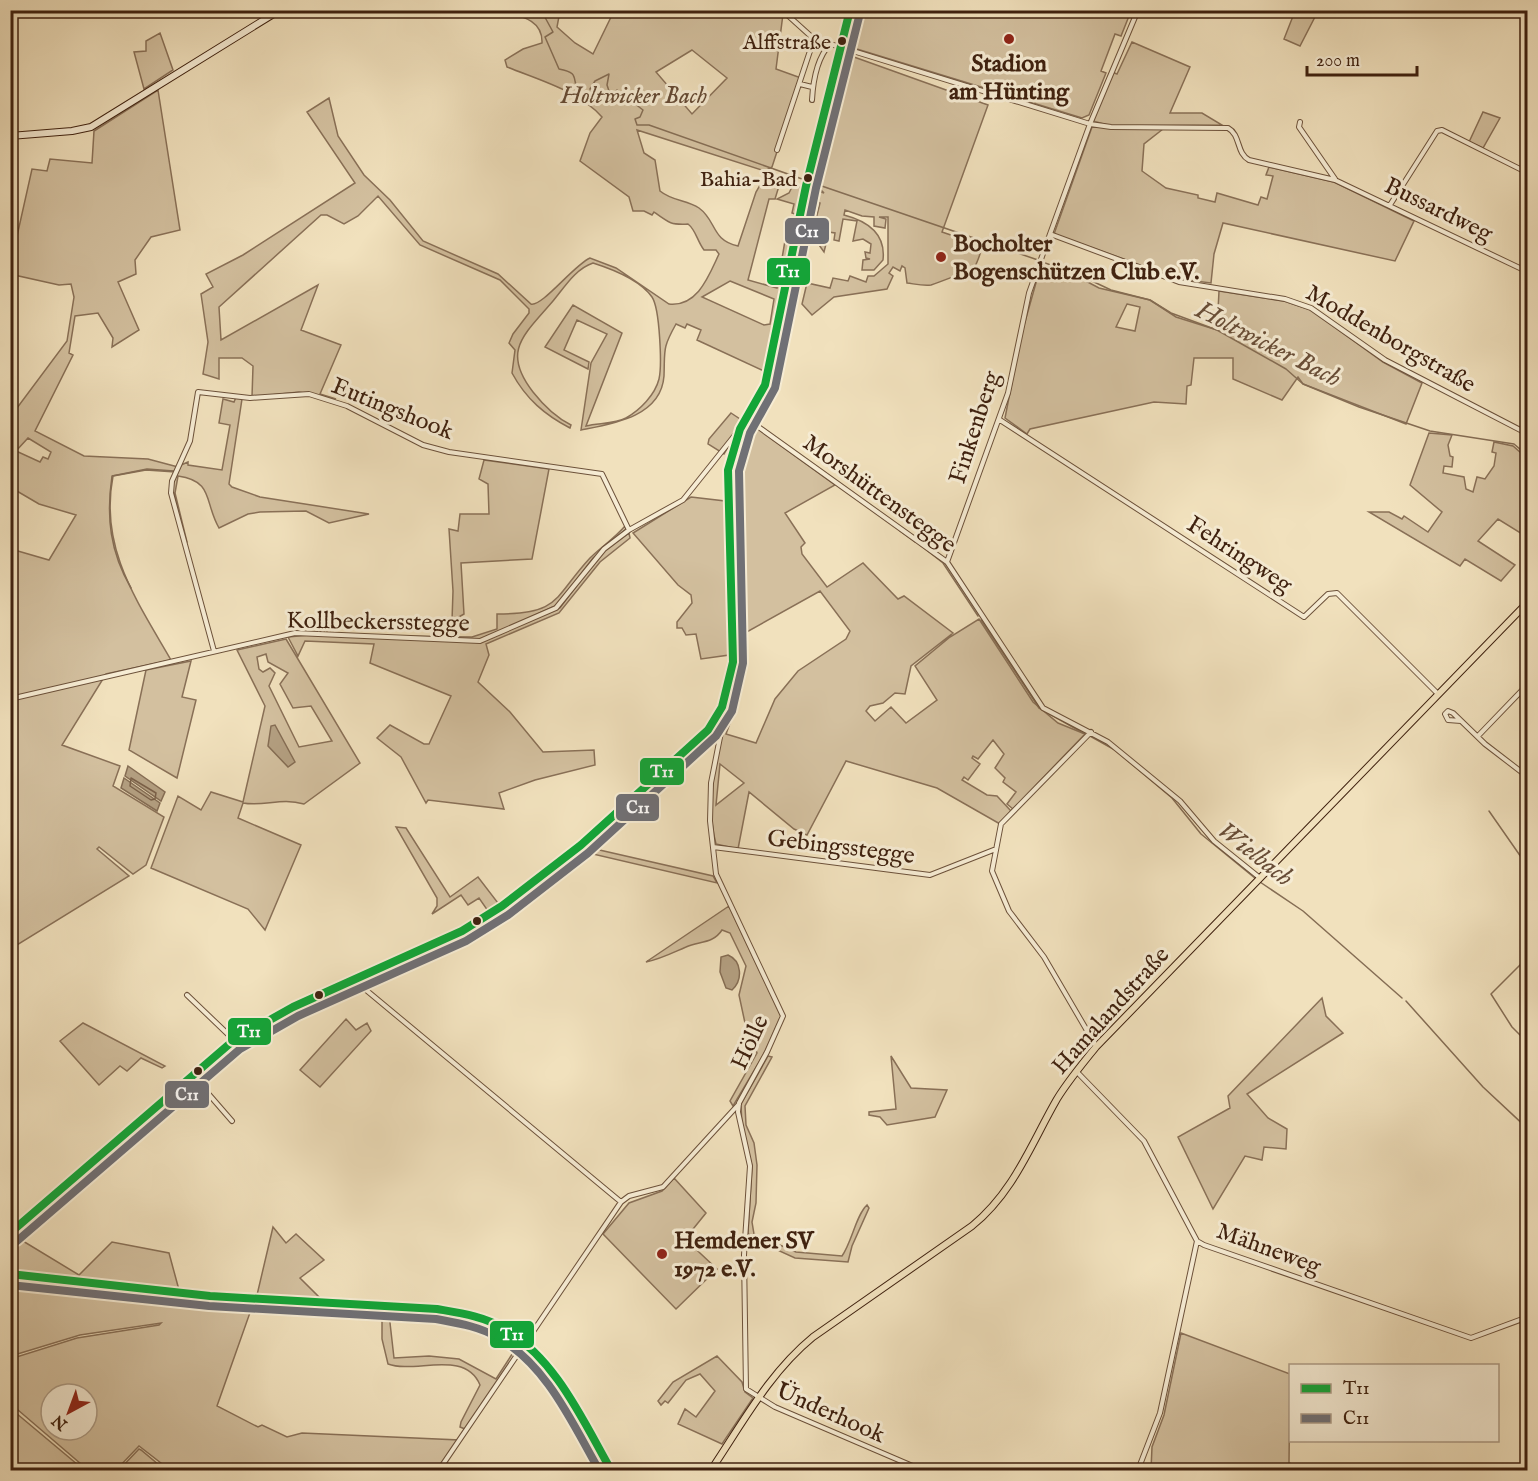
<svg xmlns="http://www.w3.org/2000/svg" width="1538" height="1481" viewBox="0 0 1538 1481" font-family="'IM FELL English',serif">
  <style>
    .green { fill: #d3c09f; stroke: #897057; stroke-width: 1.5; fill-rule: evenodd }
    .water { fill: #b4a082; stroke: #856d54; stroke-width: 1.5 }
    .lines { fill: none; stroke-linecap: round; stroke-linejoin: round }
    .shore { stroke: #7a6048; stroke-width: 1.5 }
    .stream { stroke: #856d54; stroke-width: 1.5 }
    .minor-casing { stroke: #6c513a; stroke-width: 6 }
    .tertiary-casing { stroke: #6c513a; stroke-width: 8 }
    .secondary-casing { stroke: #3f210f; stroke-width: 8 }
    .primary-casing { stroke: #3f210f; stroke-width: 8 }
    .minor { stroke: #f6ecd4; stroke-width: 4 }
    .tertiary { stroke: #f6ecd4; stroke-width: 5 }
    .secondary { stroke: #f6ecd4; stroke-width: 6 }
    .primary { stroke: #f1e1bd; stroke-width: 6 }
    .bus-1-casing { stroke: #f6ecd4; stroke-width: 12 }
    .bus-2-casing { stroke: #f6ecd4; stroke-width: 12 }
    .bus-1 { stroke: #13a538; stroke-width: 8 }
    .bus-2 { stroke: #707075; stroke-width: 8 }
    .poi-dot { fill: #8f2418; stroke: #f6ecd4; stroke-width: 2 }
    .bus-dot { fill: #3f210f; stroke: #f6ecd4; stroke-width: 2 }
    .labels { text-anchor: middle; stroke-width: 6; stroke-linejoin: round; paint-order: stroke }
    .bus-label { font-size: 22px; fill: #3f210f; stroke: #f6ecd4; text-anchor: end }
    .poi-label { font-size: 24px; font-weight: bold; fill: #3f210f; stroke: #f6ecd4; text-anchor: start }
    .park-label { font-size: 24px; font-style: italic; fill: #644933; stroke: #f6ecd4 }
    .street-label { font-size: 24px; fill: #3f210f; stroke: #f6ecd4 }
    .water-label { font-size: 26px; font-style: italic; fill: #684d37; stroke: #f6ecd4 }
    .line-badge { stroke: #f6ecd4; stroke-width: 2 }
    .badge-label { font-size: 16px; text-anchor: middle; font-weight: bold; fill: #fff }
  </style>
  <rect width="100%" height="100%" fill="#f1e1bd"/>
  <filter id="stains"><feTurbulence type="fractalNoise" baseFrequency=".00333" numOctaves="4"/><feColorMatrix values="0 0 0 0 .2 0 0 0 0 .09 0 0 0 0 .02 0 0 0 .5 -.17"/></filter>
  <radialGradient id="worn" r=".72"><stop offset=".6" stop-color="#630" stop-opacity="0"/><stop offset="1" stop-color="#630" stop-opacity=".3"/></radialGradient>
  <path class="green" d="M780,10L783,14L776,69L801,78L772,167L765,171L637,130L644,153L655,160L660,191C672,201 687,200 699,208C717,221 711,240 738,246L756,192L767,173L789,181L787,186H779L775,199H769L748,280L777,288L788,223L796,222L798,215L792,213L794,204L777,199L789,193L793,185L813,190L800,246L801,259L768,390L763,383L764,371L697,340L701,330L687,324L685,328L676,324C662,349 665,350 664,376C661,417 612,424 581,430L591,363L607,334L577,320L564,350L589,362L588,369L545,347L573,305L622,333L586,426C599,423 615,424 626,418C640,410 655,395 659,379C662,366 660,309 652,297C640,280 612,269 593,263C575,269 564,288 553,301C524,335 501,351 533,392C544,406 555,417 571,425L570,428C545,415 526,399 512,373L515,350L509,343L513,334L529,313V309L500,280L420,245L378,196L358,216L344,224L327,215H321L219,307L221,340L318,285L301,330L341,345L320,394L336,399L299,392L252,397L253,366L242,358H219V379L203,374L208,342L201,294L213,287L206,274L243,255L355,183L307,112L329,98L338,136L364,175L390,200L423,241L498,274L531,304C542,307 574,265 590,258L616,268L669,304C698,307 709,275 719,254L716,250H704C697,241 696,230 688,224C671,225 669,223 654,212L652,215L644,211H633L629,197L580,161L590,133L602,117C579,91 539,80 507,67L505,60L523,49L542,43C543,19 520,16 501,11H560L557,27L575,43L593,54L614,11ZM692,50L727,78L692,114L656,72ZM730,281L774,299L770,324L764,325L702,297Z
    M856,11V10L1131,11L1121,36L1115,34L1101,71L1106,73L1089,115L1082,118L847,46Z
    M1295,11H1318L1300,46L1284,39Z
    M160,33L173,70L144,89L134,52L146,51V41Z
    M1132,42L1190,67L1170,113H1202L1222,125L1111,126L1093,121L1112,72L1117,74Z
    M840,52L988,105L942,232L983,246C980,253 978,262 974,268C972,270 934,284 931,285C923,286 915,284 907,283L905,268L902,266L900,271L893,267L889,273L893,276L887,289L834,297L812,315L802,304L807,283L830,288L833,278L848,281L850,276L866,282L868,276H874L888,264V217H879L886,219L885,228L874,226V217L862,216L845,210L844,215C867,221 886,234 883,260L874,270H862L863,260L870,259L866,258L865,252L870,253L871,244L863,239L853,241L857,221L843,219L839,241L834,240L835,233L822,231L821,238L827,240L824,252L812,235L820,203L816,202L814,193L815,190L824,193L811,180Z
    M158,90L180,230L151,237L135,260L136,274L118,282L139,330L112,347L113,338L98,313L75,316L69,353L73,355L35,431L84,456L148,459L178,467L175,472L146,470L113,476C99,548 137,601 171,660L106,674L62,745L120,766L113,786L164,817L146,865L133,874L99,847L97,849L129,876L17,945L10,931L11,549L49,560L76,515L39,504L10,487L11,416L67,341L74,297L71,284L59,285L14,275L11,291V263L32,169L47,171L50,159L92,163L94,131ZM28,438L51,452L48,459L43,457L40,462L16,451Z
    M1483,112L1500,118L1483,148L1469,142Z
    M1092,127L1163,129L1144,144L1142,171L1166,188L1198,195V198L1215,202L1217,193L1258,205L1261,197L1267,199L1273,176L1266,175L1269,167L1334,182L1414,221L1395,261L1223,223L1214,254L1211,283L1179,279L1054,234Z
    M1041,265L1082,279L1099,288L1150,300L1176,317L1217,330L1219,291L1284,301L1311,310L1383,362L1422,383L1406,424L1303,384L1298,377L1282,400L1233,379V358H1194L1191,385L1187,386L1186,404L1154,402L1030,429L1027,434L1005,418L1021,336ZM1127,304L1140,307L1135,331L1116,327Z
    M236,397L242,399L229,484L232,487L260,497L369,514L329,523L306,511L260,512L248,514L219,528C204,502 214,481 178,476L175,493L187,542L185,543L172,486L181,465L188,462V465L222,470L230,425L219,423L223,399L234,402Z
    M731,413L743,421L724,454L708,444L709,439Z
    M750,423L835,485L785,513L805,543L801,547L802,554L827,587L863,563L898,599L904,596L953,633L911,666L905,694L895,693L883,703L870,706L866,711L875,721L891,707L906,723L937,700L915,666L950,637L979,619L1033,702L1058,723L1085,734L1013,809L1007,804L1016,792L1003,782L1005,778L995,768L1004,754L993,740L978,759L973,756L972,758L980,764L968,780L964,777L962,780L987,795L997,796L1011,811L1000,824L937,788L846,761L807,835L794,829L749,792L738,849L716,844C701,787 722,724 735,669L734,712L726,734L756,743L775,699L798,671L846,639L850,631L820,591L736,638L731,484L732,462L746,424ZM720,764L744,783L716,805Z
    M1429,433L1452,435L1448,445L1450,456L1453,457L1452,467L1444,466L1443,473L1464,477L1466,489L1473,492L1477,477L1485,479L1494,466L1496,453L1492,452L1494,442L1513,446L1527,458V537L1498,519L1478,541L1515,565L1501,581L1465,559L1460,566L1369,512H1389L1402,519L1404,516L1428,532L1442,512L1410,485Z
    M484,460L549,469L532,559L461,563L464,614L452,621L453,591L449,529L458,531L460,514H489L488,484L479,479Z
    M691,497L725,501L729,655L701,659L696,634L686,635L682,628H677V622L692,603L691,595L678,585L633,533Z
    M625,526L626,529L593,558L557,605L496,633L560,608L602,552L629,533L630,538L600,562L559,613L486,644L489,655L478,682L510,712L543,752L594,750L595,765L535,780L499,793L504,809L428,800L426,803L401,757L377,738L390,725L424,744H429L451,696L370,663L374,644L305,641L298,656L288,637L309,635L472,637L497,629V614C561,614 553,598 590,558C601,547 615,538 625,526Z
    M286,639L360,763L304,804C281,797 264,807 243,803L238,818L301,845L265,930L248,909L151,868L178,796L201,810L211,792L243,802L265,706L237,650ZM266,654L268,662L288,673L280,684L293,708L311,706L332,741L299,747L269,686L275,673L270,668L263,672L259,669L257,657Z
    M191,661L182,697L196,700L177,778L129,750L146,670Z
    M396,827L406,828L450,897L478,877L498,903L488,911L479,898L468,905L461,895L432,914L437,906V898Z
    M582,846L713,876L717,883L580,851Z
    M729,906L781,1016L764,1054L733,1106L730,1101L757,1053L745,1023L739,995L746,966L730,933L722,930C713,944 699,941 686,947C672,953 661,959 646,962Z
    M1322,998L1326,1016L1343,1033L1247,1094L1268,1118L1287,1129L1286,1149L1264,1147L1262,1160L1245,1156L1213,1209L1178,1137L1230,1108L1228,1096Z
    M346,1019L356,1030L367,1023L371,1031L320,1087L300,1070Z
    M83,1023L165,1066L162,1068L141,1058L127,1071L120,1066L99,1085L60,1041Z
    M768,1056L772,1057L745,1106L746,1125L754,1143L757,1165L756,1203L752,1222L754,1234L796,1252L842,1256C852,1242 856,1215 867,1205L869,1208L852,1246L848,1262L795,1258L751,1238L748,1233L752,1166L742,1127L741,1104Z
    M891,1056L911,1088L947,1090L935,1117L887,1125L880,1117L869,1115V1112L896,1109Z
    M674,1178L706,1213L685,1239L717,1269L676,1309L603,1234L629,1203L662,1191Z
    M273,1227L286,1243L296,1234L324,1260L300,1278L321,1299L257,1295Z
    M13,1235L79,1275L112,1242L169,1253L179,1290L11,1271Z
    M11,1279L252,1307L217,1406L258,1427L262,1425L287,1437L302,1433L459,1440L438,1470H170L139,1446L116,1470H88L11,1404L10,1359L77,1338L159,1325L161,1323L80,1335L11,1356ZM51,1394H87V1430H51Z
    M382,1314H389L394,1358L429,1356L459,1359L496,1379L516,1348L519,1351L465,1429L460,1427L461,1422L480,1385C465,1349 415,1374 388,1364L382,1339Z
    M1181,1333L1290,1374L1289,1463L1308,1470H1151L1152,1447L1164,1415Z
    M717,1356L742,1382L745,1392L753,1398L722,1444L678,1424L685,1409L696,1417L715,1391L700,1374L686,1380L668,1403L665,1401L661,1405L658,1401L673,1382Z
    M10,1408L84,1470H11Z
    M139,1449L141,1450L165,1470H119Z"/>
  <path class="water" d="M275,725L295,762L288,767L268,746L271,726Z
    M128,766L165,792L161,801L125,776Z
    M124,778L160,803L157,811L121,788Z
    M728,955C742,961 743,980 732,990L726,988L720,972L721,957Z"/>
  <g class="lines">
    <path class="shore" d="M131,778L156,793L155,799L151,800L130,786Z"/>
    <path class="stream" d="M464,10H470
      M541,10L553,32L545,37L559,69C582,73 570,80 580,94L594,98L590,89L595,81L609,74L607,85L609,91L613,93L617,90L643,110L640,117L635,119L637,125H649L805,180
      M810,182L1038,260
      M1042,262L1075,273L1111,290L1150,300L1171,313L1217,330L1286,369L1303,384L1359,407L1430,431L1514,444L1528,456
      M900,531L915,542
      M920,545L943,563L978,616
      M131,588C110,552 106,517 112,476L147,469L174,471
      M981,620L1039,708L1085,734
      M1090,736L1115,750L1172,798L1201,834L1256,879
      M1489,811L1528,867
      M1260,882L1303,911L1402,998
      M1528,957L1491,994L1512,1027L1528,1043
      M1406,1001L1483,1087L1528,1129"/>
    <defs>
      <path id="minor" d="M1138,10L1090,124L1050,234L1179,282L1285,299L1311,308L1385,360L1528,434
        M783,11L814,39L1090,124L1111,127L1228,128C1241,135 1236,153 1249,160L1335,180L1528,272
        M1137,15L1150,10
        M800,84L812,87
        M812,100C813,82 817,58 830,44
        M1300,122L1299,127L1335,179
        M777,150L814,39
        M1390,205L1437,131L1442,130L1528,173
        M746,418L947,562L1043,708L1108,742L1180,801L1214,841L1260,878
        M1000,420L1304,617L1328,594L1337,593L1438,694
        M947,562L1008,393L1029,293L1050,234
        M214,651L171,493L172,481L190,441L198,392L250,398L309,394L347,406L423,445L449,452L602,474L629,530
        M10,699L295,633L480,641L556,608L604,549L629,530L683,500L739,430
        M723,708L724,717L711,783L710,821L716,874L783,1016L767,1052L739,1103L738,1112L750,1166L744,1255L746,1389L775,1407L922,1470
        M1461,721L1448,720L1445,714L1448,711L1453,713L1485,744L1528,777
        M1091,732L1001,824L992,871L1009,911L1044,957L1096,1046
        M1478,736L1528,684
        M713,847L930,875L996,849
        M354,980L621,1202
        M187,995L234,1040
        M1077,1072L1144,1141L1197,1241L1204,1245L1471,1338L1528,1317
        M192,1075L232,1121
        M439,1470L621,1202L629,1196L663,1187L739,1104
        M1138,1470L1160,1413L1197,1241"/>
      <path id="tertiary" d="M10,1233L234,1040L293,1007L462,931L502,906L581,845L708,730L722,707L733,662L728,470L740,429L765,385L806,186L850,10
        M10,1274L210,1296L437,1309C542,1319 563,1390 611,1470"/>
      <path id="secondary" d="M10,136L72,131L91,127L280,10"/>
      <path id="primary" d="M711,1470C742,1424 769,1373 813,1337L972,1226C1014,1192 1031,1144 1057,1099C1068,1081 1082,1064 1096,1047L1528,602"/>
    </defs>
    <use href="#minor" class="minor-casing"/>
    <use href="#tertiary" class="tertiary-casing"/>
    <use href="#secondary" class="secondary-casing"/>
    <use href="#primary" class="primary-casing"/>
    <use href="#minor" class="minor"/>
    <use href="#tertiary" class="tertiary"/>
    <use href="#secondary" class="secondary"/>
    <use href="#primary" class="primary"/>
    <defs>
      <path id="bus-1" d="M10,1233L234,1040L293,1007L462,931L502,906L581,845L708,730L722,707L733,662L728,470L740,429L765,385L806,186L850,10
        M10,1274L210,1296L437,1309C460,1313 483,1316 503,1328C556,1359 582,1419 611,1470"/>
      <path id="bus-2" d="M17,1241L240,1049L298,1016L466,941L508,915L588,853L716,736L732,711L743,663L739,471L750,433L775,388L816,188L860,13
        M10,1285L209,1306L436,1319C457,1323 478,1326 497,1337C547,1365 572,1423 599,1470"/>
    </defs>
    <use href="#bus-1" class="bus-1-casing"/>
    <use href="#bus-2" class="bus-2-casing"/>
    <use href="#bus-1" class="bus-1"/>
    <use href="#bus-2" class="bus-2"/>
  </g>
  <g class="poi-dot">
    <circle cx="1009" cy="39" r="6"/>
    <circle cx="941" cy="257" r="6"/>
    <circle cx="662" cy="1254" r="6"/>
  </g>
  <g class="bus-dot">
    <circle cx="842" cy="41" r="5"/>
    <circle cx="808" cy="178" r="5"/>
    <circle cx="477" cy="921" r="5"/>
    <circle cx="319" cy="995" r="5"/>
    <circle cx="198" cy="1071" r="5"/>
  </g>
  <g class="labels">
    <g class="bus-label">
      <text x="831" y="49">Alffstraße</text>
      <text x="797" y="186">Bahia-Bad</text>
    </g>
    <g class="poi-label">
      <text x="1009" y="71" text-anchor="middle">Stadion<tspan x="1009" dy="28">am Hünting</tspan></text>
      <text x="953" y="251">Bocholter<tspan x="953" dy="28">Bogenschützen Club e.V.</tspan></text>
      <text x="674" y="1248">Hemdener SV<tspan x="674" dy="28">1972 e.V.</tspan></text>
    </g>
    <g class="park-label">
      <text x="634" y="103">Holtwicker Bach</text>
    </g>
    <g class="street-label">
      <text transform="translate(1439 209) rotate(26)" y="8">Bussardweg</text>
      <text transform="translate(1391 338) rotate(30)" y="8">Moddenborgstraße</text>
      <text transform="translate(393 408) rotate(22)" y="8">Eutingshook</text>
      <text transform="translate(974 427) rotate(-72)" y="8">Finkenberg</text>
      <text transform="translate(880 493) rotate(36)" y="8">Morshüttenstegge</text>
      <text transform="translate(1240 554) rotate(33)" y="8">Fehringweg</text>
      <text transform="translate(378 621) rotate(1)" y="8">Kollbeckersstegge</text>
      <text transform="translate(841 846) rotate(7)" y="8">Gebingsstegge</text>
      <text transform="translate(1110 1010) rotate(-48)" y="8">Hamalandstraße</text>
      <text transform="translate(749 1042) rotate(-65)" y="8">Hölle</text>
      <text transform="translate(1269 1248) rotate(20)" y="8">Mähneweg</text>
      <text transform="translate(831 1412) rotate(24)" y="8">Ünderhook</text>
    </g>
    <g class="water-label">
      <text transform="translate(1269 343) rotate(27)" y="9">Holtwicker Bach</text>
      <text transform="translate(1256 853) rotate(38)" y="9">Wielbach</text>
    </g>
  </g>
  <g class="line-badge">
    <rect x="784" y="217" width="46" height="28" rx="6" fill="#707075"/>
    <rect x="766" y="257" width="45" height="29" rx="6" fill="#13a538"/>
    <rect x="639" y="757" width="46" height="29" rx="6" fill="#13a538"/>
    <rect x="615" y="793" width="45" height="29" rx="6" fill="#707075"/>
    <rect x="227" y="1017" width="45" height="29" rx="6" fill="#13a538"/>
    <rect x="164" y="1080" width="46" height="29" rx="6" fill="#707075"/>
    <rect x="489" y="1320" width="46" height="29" rx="6" fill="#13a538"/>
  </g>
  <g class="badge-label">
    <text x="807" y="237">C11</text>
    <text x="788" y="277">T11</text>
    <text x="662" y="777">T11</text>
    <text x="638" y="813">C11</text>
    <text x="249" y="1037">T11</text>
    <text x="187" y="1100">C11</text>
    <text x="512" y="1340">T11</text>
  </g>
  <rect width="1538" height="1481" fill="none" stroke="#f1e1bd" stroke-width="36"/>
  <rect x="12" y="12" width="1514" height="1457" fill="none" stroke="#3f210f" stroke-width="3"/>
  <rect x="18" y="18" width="1502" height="1445" fill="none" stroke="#3f210f" stroke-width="1.5"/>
  <rect x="1289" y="1364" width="210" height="78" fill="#f6ecd4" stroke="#ad9b85" stroke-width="1.5"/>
  <rect x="1301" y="1384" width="30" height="9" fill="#13a538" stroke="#ad9b85" stroke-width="1.5"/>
  <text x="1343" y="1394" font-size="18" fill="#3f210f">T11</text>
  <rect x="1301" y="1414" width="30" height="9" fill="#707075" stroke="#ad9b85" stroke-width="1.5"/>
  <text x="1343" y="1424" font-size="18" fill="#3f210f">C11</text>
  <g transform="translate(69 1412) rotate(221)"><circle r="28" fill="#f6ecd4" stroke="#ad9b85" stroke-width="1.5"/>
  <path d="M0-4.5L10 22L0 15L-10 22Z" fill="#8f2418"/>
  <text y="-9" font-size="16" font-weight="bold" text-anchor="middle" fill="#3f210f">N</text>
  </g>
  <path d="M1307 66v9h110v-9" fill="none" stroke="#3f210f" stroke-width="3"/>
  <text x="1316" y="66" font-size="18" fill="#3f210f" stroke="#f6ecd4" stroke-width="4.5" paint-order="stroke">200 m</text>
  <rect width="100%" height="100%" filter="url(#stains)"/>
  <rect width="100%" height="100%" fill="url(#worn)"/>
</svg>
